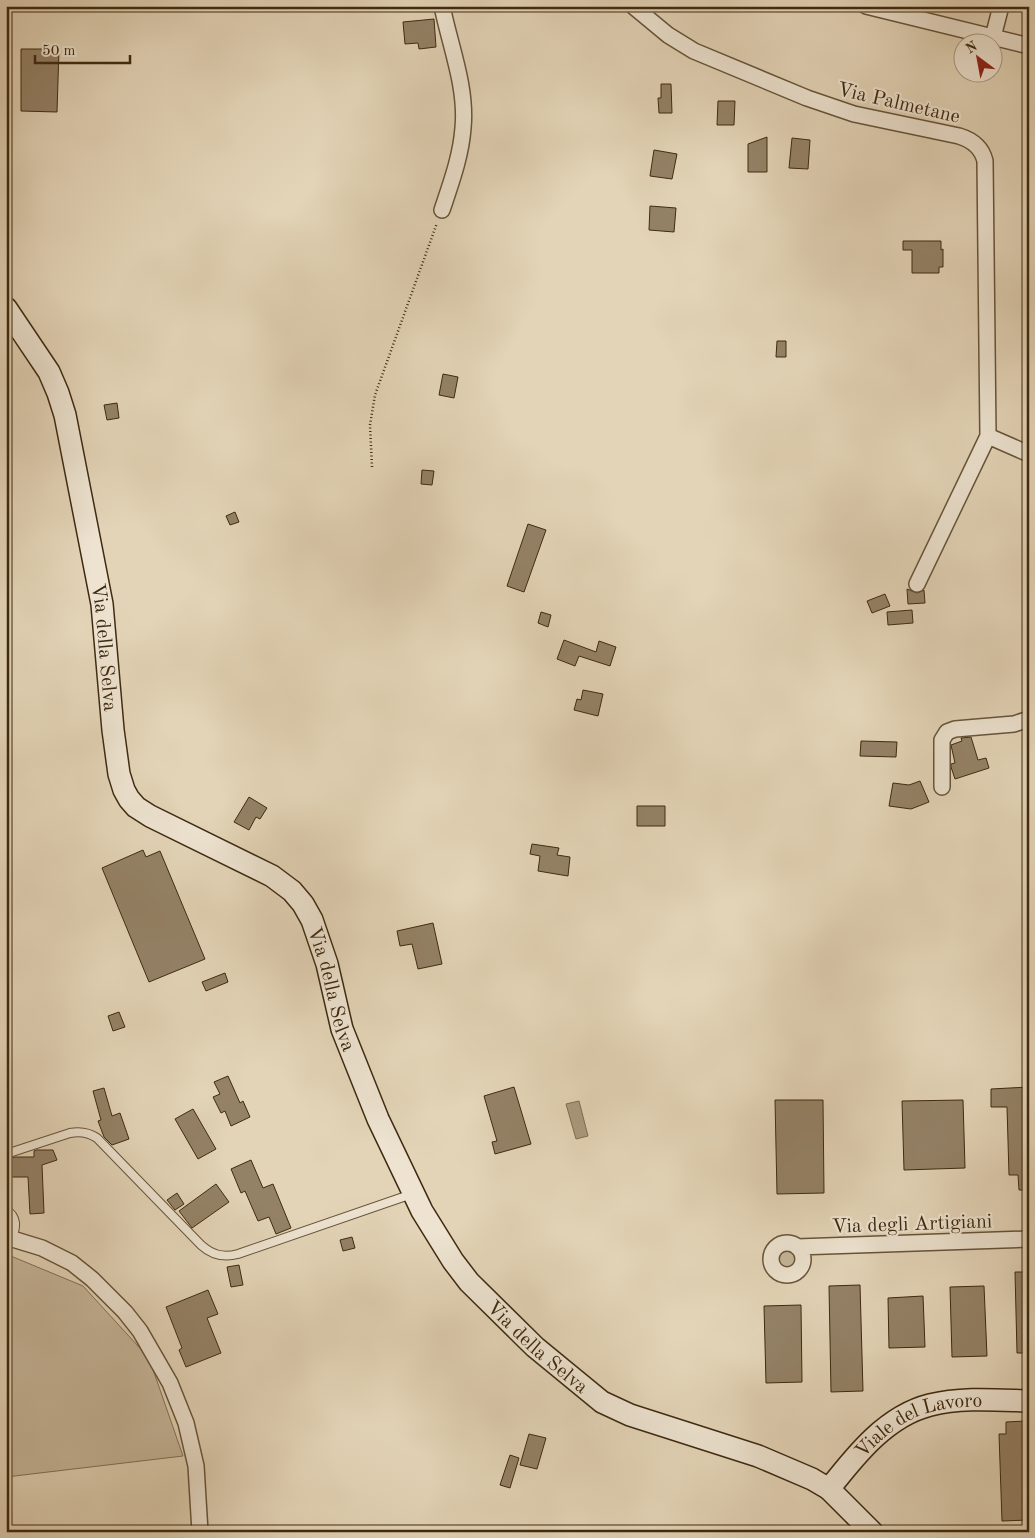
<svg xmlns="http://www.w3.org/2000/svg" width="1035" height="1538" viewBox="0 0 1035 1538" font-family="'Old Standard TT',serif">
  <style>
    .green { fill: #c7b79b; stroke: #827056 }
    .water { fill: #ab9a7f; stroke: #7f6d53 }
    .building { fill: #948267; stroke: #3e2a11 }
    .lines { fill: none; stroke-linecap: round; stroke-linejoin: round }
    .lane-casing { stroke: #67543a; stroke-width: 10 }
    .street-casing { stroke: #67543a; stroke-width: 18 }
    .secondary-casing { stroke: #3e2a11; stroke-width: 24 }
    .path { stroke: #3e2a11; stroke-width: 2.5; stroke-dasharray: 1 2.5; stroke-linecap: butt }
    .lane { stroke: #ede3d0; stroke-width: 8 }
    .street { stroke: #ede3d0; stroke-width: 15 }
    .secondary { stroke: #ede3d0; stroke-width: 21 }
    .labels { text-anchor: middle; stroke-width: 4.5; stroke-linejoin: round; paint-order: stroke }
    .street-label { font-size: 20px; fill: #3e2a11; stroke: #ede3d0 }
  </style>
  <rect width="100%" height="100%" fill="#e3d4b7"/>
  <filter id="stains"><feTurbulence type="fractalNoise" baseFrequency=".004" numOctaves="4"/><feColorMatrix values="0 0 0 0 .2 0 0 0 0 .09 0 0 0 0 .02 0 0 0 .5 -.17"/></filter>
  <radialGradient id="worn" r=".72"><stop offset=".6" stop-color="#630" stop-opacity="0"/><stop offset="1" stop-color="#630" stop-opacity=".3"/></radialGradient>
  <path class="green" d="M775 1259a12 12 0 1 1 24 0a12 12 0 1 1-24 0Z
    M6,1254L83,1286L149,1358L183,1456L6,1477Z"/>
  <path class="water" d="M579,1101L588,1136L576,1139L566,1104Z"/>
  <path class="building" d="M434,19L436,47L419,49L418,43L405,44L403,22Z
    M21,49H59L57,112L21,111Z
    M661,84H671L672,113H659L658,98H661Z
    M718,101H735L734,125H717Z
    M767,137V172H748V144Z
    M792,138L810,140L808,169L789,168Z
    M654,150L677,154L672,179L650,176Z
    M650,206L676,208L674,232L649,230Z
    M903,241H941V250L943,249V267H939V273H912V250H903Z
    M777,341H786V357H776Z
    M443,374L458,377L454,398L439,395Z
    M117,403L119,418L107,420L104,405Z
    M422,470L434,471L432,485L421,484Z
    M235,512L239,522L230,525L226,516Z
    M528,524L546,530L524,592L507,586Z
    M907,589L917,593L924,590L925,603L908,604Z
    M885,594L890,606L872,613L867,601Z
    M912,610L913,623L888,625L887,612Z
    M541,612L551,615L548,627L538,623Z
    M564,640L596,652L599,641L616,647L610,666L579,656L575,666L557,659Z
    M583,690L603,694L598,716L574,710L577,699L581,700Z
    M971,737L978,760L986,758L989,768L955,779L951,767V764L955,763L951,745L962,741L961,738Z
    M861,741L897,742L896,757L860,756Z
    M920,781L929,802L911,809L889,806L893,783L909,785Z
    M249,797L267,808L260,819L256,817L249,830L234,822Z
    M637,806H665V826H637Z
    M532,844L559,848L557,855L570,857L568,876L538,871L540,856L530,854Z
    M143,850L146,857L160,851L205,959L149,982L102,868Z
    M433,923L442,964L418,969L412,944L400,946L397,931Z
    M225,973L228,982L206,991L202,982Z
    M119,1012L125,1027L113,1031L108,1016Z
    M228,1076L240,1103L243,1101L250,1117L231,1126L225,1111L221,1113L213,1097L220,1094L214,1082Z
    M514,1087L531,1144L495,1154L492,1142L497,1141L484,1096Z
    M1029,1087V1190H1019L1018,1175H1009L1007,1107H991V1089Z
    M104,1088L112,1116L120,1113L129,1139L112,1145L104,1137L98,1121L101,1120L93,1091Z
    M775,1100H823L824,1193L777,1194Z
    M963,1100L965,1168L904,1170L902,1101Z
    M193,1109L216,1149L198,1159L175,1119Z
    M36,1150H53L57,1160L42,1165L44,1213L30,1214L28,1177H9V1159L15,1157H34V1151Z
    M251,1160L263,1188L273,1184L291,1228L276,1234L269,1217L258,1221L245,1191L241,1193L231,1169Z
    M216,1184L229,1202L192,1228L179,1211Z
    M177,1193L184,1204L175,1210L167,1200Z
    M352,1237L355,1248L343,1251L340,1240Z
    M239,1265L243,1285L231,1287L227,1267Z
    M1015,1272H1029V1353H1017Z
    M860,1285L863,1391L831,1392L829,1286Z
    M984,1286L987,1356L952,1357L950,1287Z
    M208,1290L218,1314L207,1318L221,1353L186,1367L179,1350L182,1348L166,1307Z
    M923,1296L925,1347L889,1348L888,1298Z
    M801,1305L802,1382L766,1383L764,1306Z
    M1026,1421L1029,1520L1002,1521L999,1434H1006V1422Z
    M529,1434L546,1438L537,1469L520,1465Z
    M510,1455L519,1458L510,1488L500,1485Z"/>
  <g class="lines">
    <defs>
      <path id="lane" d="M6,1154L70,1133C80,1131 88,1132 97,1138L201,1245C212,1255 223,1258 238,1254L412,1194
        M6,1210C18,1217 16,1227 12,1239"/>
      <path id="street" d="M633,6L668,35L694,51L807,98L854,114L959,136C972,140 982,148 985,161L988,436L1029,454
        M866,6L1029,46
        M993,37L1001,6
        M442,210C451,183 461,156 463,128C467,87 450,46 442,6
        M917,584L988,436
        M942,787V740L947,732L955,729L1014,724L1029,719
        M6,1237L42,1248L72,1263L92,1279L125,1312L140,1331L170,1383L186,1423L196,1466L200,1532
        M771 1259a16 16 0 1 1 32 0a16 16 0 1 1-32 0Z
        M797,1247L1029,1239"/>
      <g id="secondary">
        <path id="s1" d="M6,308L49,372L58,393L65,415L102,604L113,730L119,774L124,790L129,799L136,807L150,816L272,876L292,891L303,904L312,920L327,964L342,1029L378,1119L422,1211L453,1261L469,1282L535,1347L602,1402L630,1415L758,1456L812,1479L829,1489L872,1532"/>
        <path id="s2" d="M829,1489C855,1456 886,1416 930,1405C962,1397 996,1400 1029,1401"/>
      </g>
    </defs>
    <use href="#lane" class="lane-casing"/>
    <use href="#street" class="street-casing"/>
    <use href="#secondary" class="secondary-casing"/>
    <path class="path" d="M372,467L370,425L375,395L437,223"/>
    <use href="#lane" class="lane"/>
    <use href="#street" class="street"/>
    <use href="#secondary" class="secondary"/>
  </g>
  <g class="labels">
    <g class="street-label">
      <text transform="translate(899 102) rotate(13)" y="7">Via Palmetane</text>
      <text dy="7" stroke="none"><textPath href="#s1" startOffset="359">Via della Selva</textPath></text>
      <text dy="7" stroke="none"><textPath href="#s1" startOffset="809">Via della Selva</textPath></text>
      <text transform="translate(912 1223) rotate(-2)" y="7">Via degli Artigiani</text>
      <text dy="7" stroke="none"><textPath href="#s1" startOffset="1229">Via della Selva</textPath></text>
      <text dy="7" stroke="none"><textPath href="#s2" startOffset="116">Viale del Lavoro</textPath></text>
    </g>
  </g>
  <rect width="1035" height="1538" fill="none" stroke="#e3d4b7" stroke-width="25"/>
  <rect x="8" y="8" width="1020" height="1523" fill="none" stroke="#3e2a11" stroke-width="2.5"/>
  <rect x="12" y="12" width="1010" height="1513" fill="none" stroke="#3e2a11"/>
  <g transform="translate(978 58) rotate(328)"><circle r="24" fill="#ede3d0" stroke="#a79984"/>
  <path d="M0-4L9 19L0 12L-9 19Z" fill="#8f2418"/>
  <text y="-8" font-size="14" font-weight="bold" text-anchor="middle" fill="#3e2a11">N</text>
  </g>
  <path d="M35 55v8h95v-8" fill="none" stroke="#3e2a11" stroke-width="2.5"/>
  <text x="42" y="55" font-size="15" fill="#3e2a11" stroke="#ede3d0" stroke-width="4" paint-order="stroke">50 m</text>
  <rect width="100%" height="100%" filter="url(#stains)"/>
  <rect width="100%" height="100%" fill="url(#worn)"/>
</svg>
